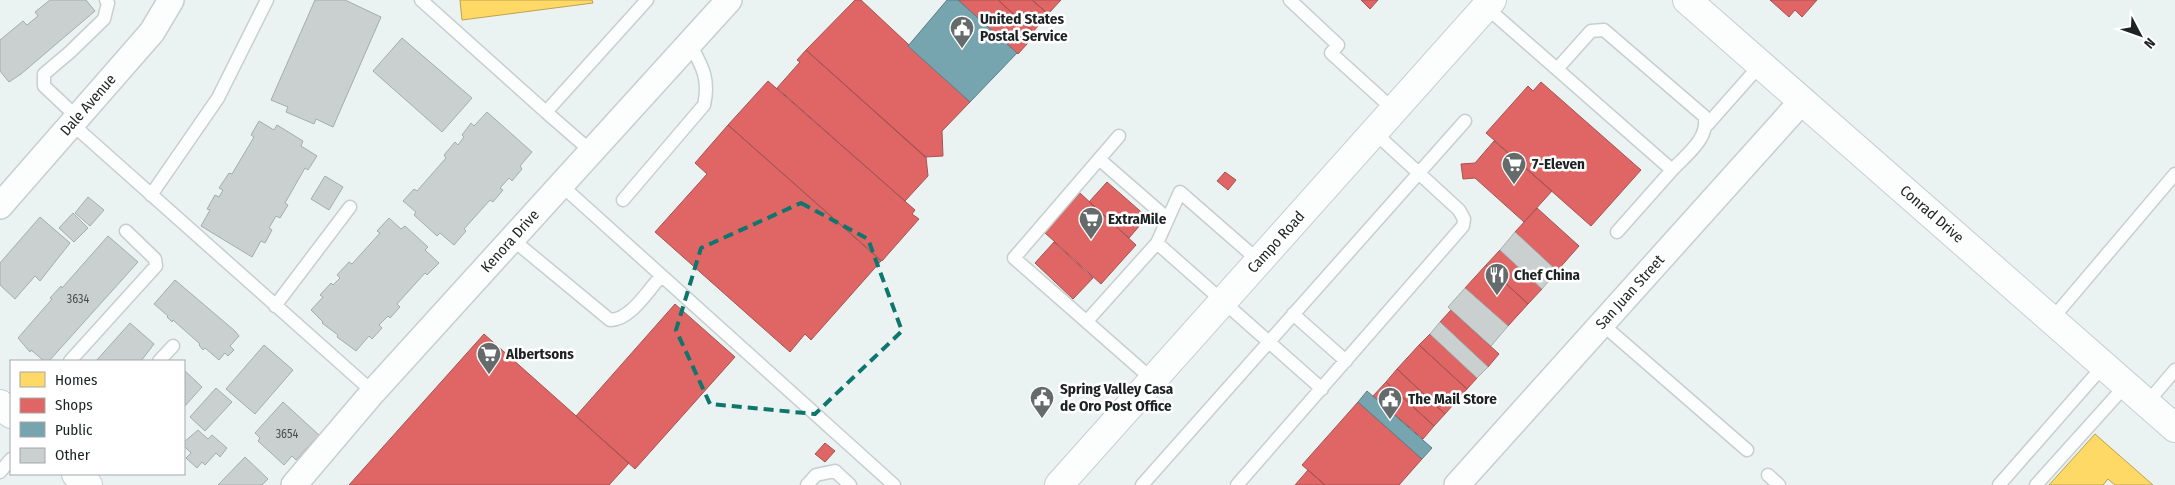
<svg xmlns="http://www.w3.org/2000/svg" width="2175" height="485" viewBox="0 0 2175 485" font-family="'Fira Sans Condensed',sans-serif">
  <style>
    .homes { fill: #ffd966; stroke: #bba252 }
    .shops { fill: #e06666; stroke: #a65252 }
    .public { fill: #76a5af; stroke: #5b7e85 }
    .building { fill: #cacfcf; stroke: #a6acac }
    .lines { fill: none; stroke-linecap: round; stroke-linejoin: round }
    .lane-casing { stroke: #c8cece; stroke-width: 15 }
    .street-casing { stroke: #c8cece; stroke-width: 28 }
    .secondary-casing { stroke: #c8cece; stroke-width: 30 }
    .lane { stroke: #fcfdfd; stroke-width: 12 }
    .street { stroke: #fcfdfd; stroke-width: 25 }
    .secondary { stroke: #fcfdfd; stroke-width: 28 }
    .marked { fill: none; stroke: #0f766e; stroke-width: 4; stroke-dasharray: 10 6; stroke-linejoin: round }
    .labels { text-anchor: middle; stroke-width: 5; stroke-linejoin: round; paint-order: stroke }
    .number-label { font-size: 12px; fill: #484e4e }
    .poi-label { font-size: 15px; font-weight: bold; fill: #1d2323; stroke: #fff; text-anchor: start }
    .street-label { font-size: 15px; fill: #1d2323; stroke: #fff }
  </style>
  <rect width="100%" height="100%" fill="#eaf2f2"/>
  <path class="homes" d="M460,0H592L593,3L462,20Z
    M2095,434L2153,485H2115L2108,479L2103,485H2049Z"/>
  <path class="shops" d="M855,0H861L970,102L942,131L943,156L925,157L806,50Z
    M958,0H998L1036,34L1018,54Z
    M998,0H1032L1048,14L1033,32Z
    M1032,0H1061L1048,14Z
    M1361,0H1378L1370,9Z
    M1770,0H1817L1802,17L1795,10L1789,17Z
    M806,50L926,157L928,176L905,201L777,88L800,62L797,60Z
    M768,81L915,210L912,214L919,219L882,261L728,125Z
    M1541,82L1641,170L1591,226L1486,133L1528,86L1533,91Z
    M728,125L881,261L811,340L805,334L790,352L655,232L707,174L695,163Z
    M1494,141L1552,191L1524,222L1475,178L1463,179L1461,164L1475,163Z
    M1225,172L1236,180L1228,190L1217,181Z
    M1107,182L1147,217L1129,238L1089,202Z
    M1080,193L1136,245L1101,284L1044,232Z
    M1537,208L1579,246L1557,271L1515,232Z
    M1054,242L1093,278L1073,299L1035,263Z
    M1500,250L1542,289L1528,304L1486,265Z
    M1486,265L1528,304L1508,326L1465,288Z
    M675,304L735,357L635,469L576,416Z
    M1451,310L1499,354L1488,367L1440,322Z
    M484,334L629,463L609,485H349Z
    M1430,334L1477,378L1467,389L1419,345Z
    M1419,345L1467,389L1445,414L1397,369Z
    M1397,369L1445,414L1434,426L1386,382Z
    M1386,382L1434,426L1423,439L1373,396Z
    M1358,402L1422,459L1399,485H1325L1302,465Z
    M825,443L835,451L825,462L815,454Z
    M1308,470L1325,485H1295Z"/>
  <path class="public" d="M947,0H958L1017,53L970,102L908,46Z
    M1367,391L1432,448L1422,459L1358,402Z"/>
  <path class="building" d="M50,0H86L95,11L21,74L9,82L0,71V40L23,21L27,25L38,16L35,12Z
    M315,0H345L381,17L333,127L316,119L314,124L286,112L288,107L271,100Z
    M402,38L472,98L442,132L373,71Z
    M487,112L532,152L520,166L522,169L512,181L509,178L500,188L503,190L493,202L490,200L464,229L466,231L454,245L440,233L437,236L414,215L416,212L403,201L414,189L417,191L446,158L444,155L455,142L458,145L464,137L462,135L471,123L474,126Z
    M259,121L274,130L277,125L303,141L301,146L317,156L308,170L305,168L285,203L288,205L280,218L276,216L269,228L272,230L265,243L261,241L252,257L201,226L210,210L207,209L215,195L219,197L223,190L219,188L229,173L232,174L254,137L251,135Z
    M325,176L343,187L329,210L311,199Z
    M88,197L104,210L90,226L75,213Z
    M73,213L88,228L74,242L59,228Z
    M40,217L70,243L40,281L35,276L15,299L0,285V263Z
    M389,218L401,229L405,226L428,247L425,250L439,263L427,275L425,273L397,304L400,307L390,318L388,316L379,325L382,328L372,339L369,336L356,351L337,337L338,335L322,323L323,322L311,310L323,297L320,295L331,283L333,285L340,278L337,275L349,262L352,264L380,233L377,231Z
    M1515,232L1557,271L1542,289L1500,250Z
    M108,236L138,262L49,361H44L31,350L30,352L18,338L52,299L50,298L61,286L62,288Z
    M175,280L235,331L239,336L230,346L234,350L228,356L225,353L219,360L205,348L203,350L199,345L200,344L173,320L172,322L167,317L168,316L154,304Z
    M1465,288L1508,326L1491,346L1448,307Z
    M1440,322L1488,367L1477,378L1430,334Z
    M130,323L154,344L141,361H96Z
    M264,345L293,370L255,414L226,389Z
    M184,370L202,387L184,407Z
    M216,388L232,402L205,431L190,417Z
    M283,402L319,435L296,460L292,456L284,465L258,441L260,438L255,433Z
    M198,430L208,439L212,435L227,448L220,457L216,453L205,465L202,462L197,468L186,458L191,453L184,446V442Z
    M245,457L268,479L262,485H218Z"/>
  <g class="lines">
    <defs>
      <path id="lane" d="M421,0L546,112
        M1290,0L1338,45L1331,53L1394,110
        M1486,7L1672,170L1617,232
        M1557,69L1591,31L1604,30L1704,116C1711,137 1685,156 1672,170
        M78,118L44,86V74L70,52L104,19L108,3L106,0
        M72,124L373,392
        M1707,125L1761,64
        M1119,136L1014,258L1153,380
        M592,152L546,112L647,0
        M1099,159L1168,219
        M561,185L894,485
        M151,195L218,98L267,0
        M623,200L704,105C710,79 702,66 690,44
        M512,239L610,320C630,320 648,291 661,276
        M1157,243L1322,389
        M275,306L350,207
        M1293,314L1346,361
        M2052,319L2175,174
        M1087,321L1157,243L1180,192L1259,261
        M1602,324L1747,450
        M70,361L156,266L155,259L126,231
        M159,361L173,346
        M2147,403L2175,370
        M0,472L11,459
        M1768,475L1779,485
        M807,485L816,475L835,471L850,485
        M1142,485L1465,121
        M1237,485L1463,226L1464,219L1459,210L1374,132
        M1999,485L2104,365
        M2036,485L2126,385"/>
      <path id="street" d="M0,206L152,32L171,0
        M294,485L373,392L729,0
        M1457,485L1803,100"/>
      <path id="secondary" d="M1687,0L2175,428
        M0,404L11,414
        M76,474L88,485
        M1059,485L1492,0"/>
    </defs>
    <use href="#lane" class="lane-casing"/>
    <use href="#street" class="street-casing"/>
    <use href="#secondary" class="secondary-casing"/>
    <use href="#lane" class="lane"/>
    <use href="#street" class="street"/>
    <use href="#secondary" class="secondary"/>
  </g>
  <path class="marked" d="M801,203L868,239L902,331L815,414L710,404L676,330L701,248Z"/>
  <defs>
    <symbol id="civic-pin" viewBox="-11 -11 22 30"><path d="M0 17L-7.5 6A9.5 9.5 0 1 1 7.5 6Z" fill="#656b6b" stroke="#fff"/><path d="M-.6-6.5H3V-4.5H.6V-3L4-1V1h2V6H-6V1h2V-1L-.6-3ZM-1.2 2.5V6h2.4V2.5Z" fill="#fff"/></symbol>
    <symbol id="supermarket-pin" viewBox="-11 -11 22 30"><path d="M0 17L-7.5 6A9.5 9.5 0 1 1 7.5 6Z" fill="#656b6b" stroke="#fff"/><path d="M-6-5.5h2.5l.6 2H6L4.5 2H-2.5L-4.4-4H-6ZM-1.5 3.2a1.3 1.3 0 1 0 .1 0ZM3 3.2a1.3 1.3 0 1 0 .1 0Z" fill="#fff"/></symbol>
    <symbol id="restaurant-pin" viewBox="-11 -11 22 30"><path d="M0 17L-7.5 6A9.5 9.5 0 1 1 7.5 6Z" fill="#656b6b" stroke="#fff"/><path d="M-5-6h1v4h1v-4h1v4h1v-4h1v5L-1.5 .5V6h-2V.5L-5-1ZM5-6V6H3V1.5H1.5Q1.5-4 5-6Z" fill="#fff"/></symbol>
  </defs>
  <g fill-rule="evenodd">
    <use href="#civic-pin" x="948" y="14" width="28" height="38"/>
    <use href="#supermarket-pin" x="1500" y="150" width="28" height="38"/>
    <use href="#supermarket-pin" x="1077" y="205" width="28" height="38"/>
    <use href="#restaurant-pin" x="1483" y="261" width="28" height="38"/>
    <use href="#supermarket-pin" x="475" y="340" width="28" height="38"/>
    <use href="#civic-pin" x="1028" y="384" width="28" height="38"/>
    <use href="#civic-pin" x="1376" y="385" width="28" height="38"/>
  </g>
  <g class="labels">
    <g class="number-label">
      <text x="78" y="303">3634</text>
      <text x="287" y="438">3654</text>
    </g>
    <g class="poi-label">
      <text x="980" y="24">United States<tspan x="980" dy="17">Postal Service</tspan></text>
      <text x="1532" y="169">7-Eleven</text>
      <text x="1108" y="224">ExtraMile</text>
      <text x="1514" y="280">Chef China</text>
      <text x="506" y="359">Albertsons</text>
      <text x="1060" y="394">Spring Valley Casa<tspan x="1060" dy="17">de Oro Post Office</tspan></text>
      <text x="1408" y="404">The Mail Store</text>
    </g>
    <g class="street-label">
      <text transform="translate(88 105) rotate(-49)" y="5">Dale Avenue</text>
      <text transform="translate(1932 214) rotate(41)" y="5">Conrad Drive</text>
      <text transform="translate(510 241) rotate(-48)" y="5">Kenora Drive</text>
      <text transform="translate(1276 242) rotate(-48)" y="5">Campo Road</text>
      <text transform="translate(1630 292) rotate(-48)" y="5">San Juan Street</text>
    </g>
  </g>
  <rect x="10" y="360" width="175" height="115" fill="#ffffff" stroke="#a5a7a7"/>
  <rect x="20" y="372" width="25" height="15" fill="#ffd966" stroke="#a5a7a7"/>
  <text x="55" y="385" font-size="15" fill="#1d2323">Homes</text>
  <rect x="20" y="398" width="25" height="15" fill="#e06666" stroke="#a5a7a7"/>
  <text x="55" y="410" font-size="15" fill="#1d2323">Shops</text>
  <rect x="20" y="422" width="25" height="15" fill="#76a5af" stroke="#a5a7a7"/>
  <text x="55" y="435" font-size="15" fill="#1d2323">Public</text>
  <rect x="20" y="448" width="25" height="15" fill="#cacfcf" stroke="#a5a7a7"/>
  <text x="55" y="460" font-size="15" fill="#1d2323">Other</text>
  <g transform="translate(2140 35) rotate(131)" stroke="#ffffff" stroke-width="4" paint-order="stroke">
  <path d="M0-4L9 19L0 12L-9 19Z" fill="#1d2323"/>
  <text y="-8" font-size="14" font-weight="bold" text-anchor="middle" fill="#1d2323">N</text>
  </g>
</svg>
